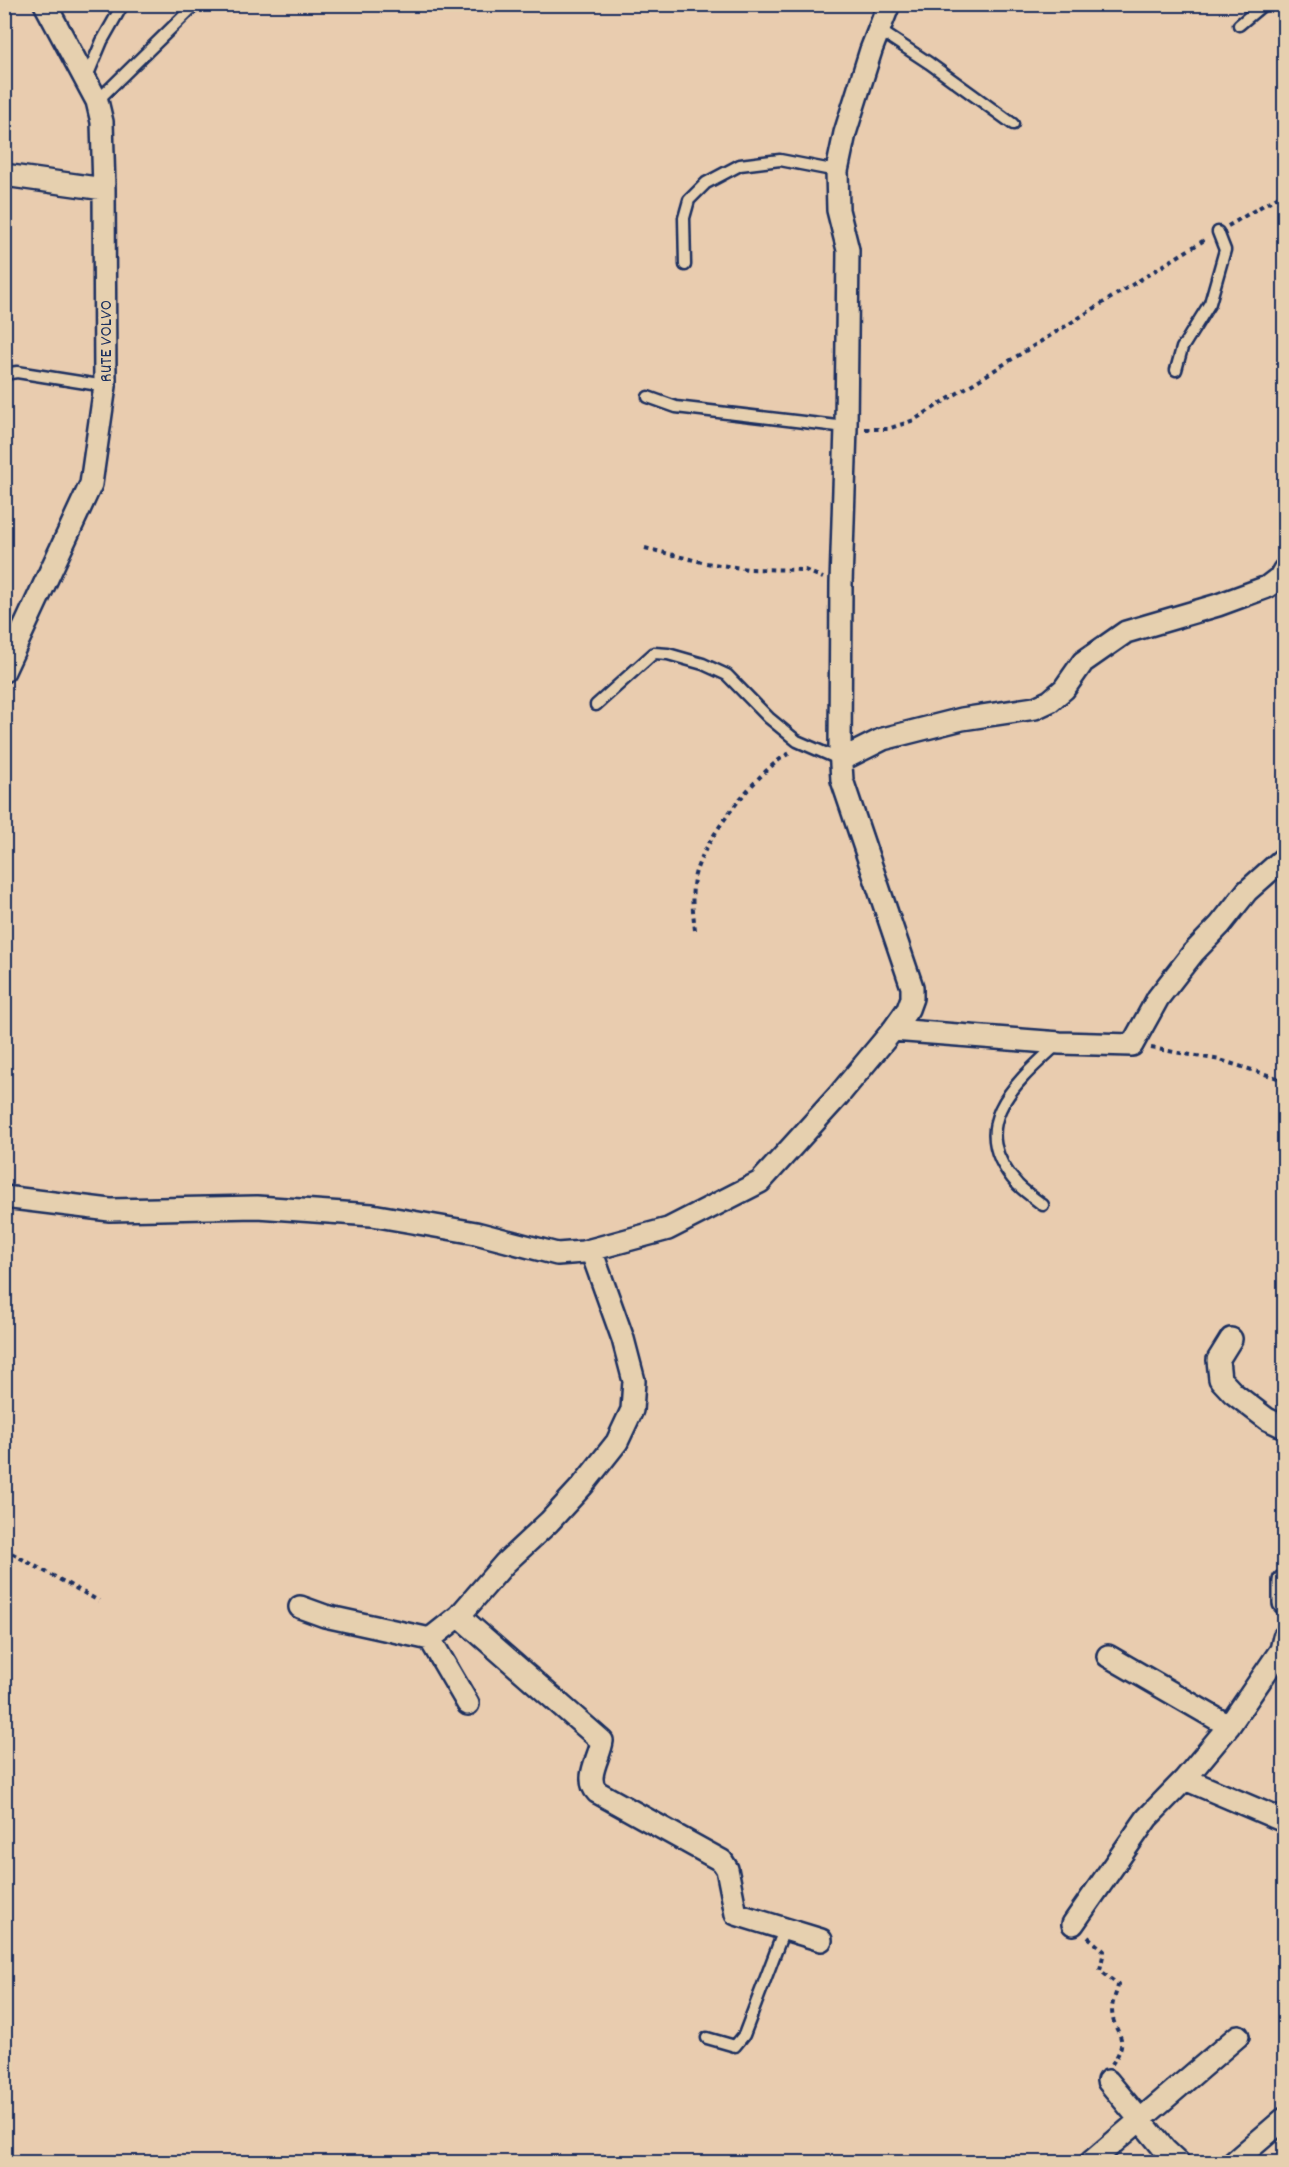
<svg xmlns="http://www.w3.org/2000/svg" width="1289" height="2167" viewBox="0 0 1289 2167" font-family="Dekko,sans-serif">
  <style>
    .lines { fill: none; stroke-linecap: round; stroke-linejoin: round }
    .service-casing { stroke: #1b2f5e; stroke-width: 15 }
    .minor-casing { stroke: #1b2f5e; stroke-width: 26 }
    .path { stroke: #1b2f5e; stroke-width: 4; stroke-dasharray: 4.5 4.5; stroke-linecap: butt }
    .service { stroke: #e6d0af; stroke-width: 10 }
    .minor { stroke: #e6d0af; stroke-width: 21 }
    .labels { text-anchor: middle; stroke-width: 4.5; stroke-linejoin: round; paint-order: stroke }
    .street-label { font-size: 18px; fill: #1b2f5e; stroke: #e6d0af }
  </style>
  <rect width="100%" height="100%" fill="#e9ccaf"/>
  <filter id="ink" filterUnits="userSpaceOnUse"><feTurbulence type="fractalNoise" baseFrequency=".0167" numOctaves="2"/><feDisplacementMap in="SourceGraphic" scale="12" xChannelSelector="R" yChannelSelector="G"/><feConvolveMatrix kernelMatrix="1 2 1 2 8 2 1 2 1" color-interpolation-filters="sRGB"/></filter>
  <g filter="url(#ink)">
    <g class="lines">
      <defs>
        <path id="service" d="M1239,25L1264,4
          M879,30L929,63L1013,124
          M86,79L102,41L123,4
          M97,101L196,4
          M685,265L684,218L689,200L706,183L740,165L780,160L837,171
          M1176,370L1182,348L1210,303L1225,250L1218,232
          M4,374L17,372L105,386
          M648,397L676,407L846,427
          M596,705L654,653L668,654L703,664L727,675L769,718L797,741L841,760
          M1043,1205C1035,1199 1025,1192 1018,1185C964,1126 1014,1084 1059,1043
          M707,2038L735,2046L744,2035L784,1930"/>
        <path id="minor" d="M4,175L104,189
          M4,671L91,484L105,386L104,189L102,122L97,101L45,4
          M841,760L883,739L962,719L1035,708L1050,701L1064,689L1083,662L1126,632L1218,605L1267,587L1280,577L1284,570
          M893,1030L1060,1043L1132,1045L1158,998L1193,953L1220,925L1247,891L1284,858
          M4,1197L110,1210L257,1207L372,1215L476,1233L557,1254L583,1252L668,1229L760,1182L838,1096L893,1030L908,1009L912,998V987L842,780L840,749L841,584L846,427L848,250L838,210L837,171L845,133L871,50L889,4
          M1231,1339L1218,1360L1220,1379L1233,1393L1267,1419L1284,1427
          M1284,1581V1603
          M300,1607L325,1616L430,1639L468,1704
          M459,1616L602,1741C600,1757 584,1778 597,1792L722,1861L727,1869L736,1914L821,1940
          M430,1639L459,1616L505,1563L549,1522L583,1485L617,1442L632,1410L634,1381L623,1339L591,1250
          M1108,1656L1229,1726
          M1185,1779L1284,1821
          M1073,1924L1147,1818L1185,1779L1229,1726L1281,1650L1284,1637
          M1108,2081L1165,2150L1178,2162
          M1091,2162L1238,2036
          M1234,2162L1284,2119"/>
      </defs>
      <use href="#service" class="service-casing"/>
      <use href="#minor" class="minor-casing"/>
      <path class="path" d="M1228,226L1284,193
        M865,429H888L914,420L1206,239
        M645,548L706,563L748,569L805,570L823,578
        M695,930C693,913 691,896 694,879C700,844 758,769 790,753
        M1151,1048L1220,1060L1284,1080
        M4,1549L99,1601
        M1088,1937L1104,1951L1100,1970L1118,1985C1117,1993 1112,2001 1112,2009C1112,2036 1133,2034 1112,2064"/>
      <use href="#service" class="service"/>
      <use href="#minor" class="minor"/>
    </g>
  </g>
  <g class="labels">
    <g class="street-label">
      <text transform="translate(105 341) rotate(-90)" y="6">RUTE VOLVO</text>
    </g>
  </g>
  <rect width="1289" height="2167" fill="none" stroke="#e6d0af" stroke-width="24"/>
  <rect x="12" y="12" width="1265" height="2143" fill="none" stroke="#1b2f5e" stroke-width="2" filter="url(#ink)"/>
</svg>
